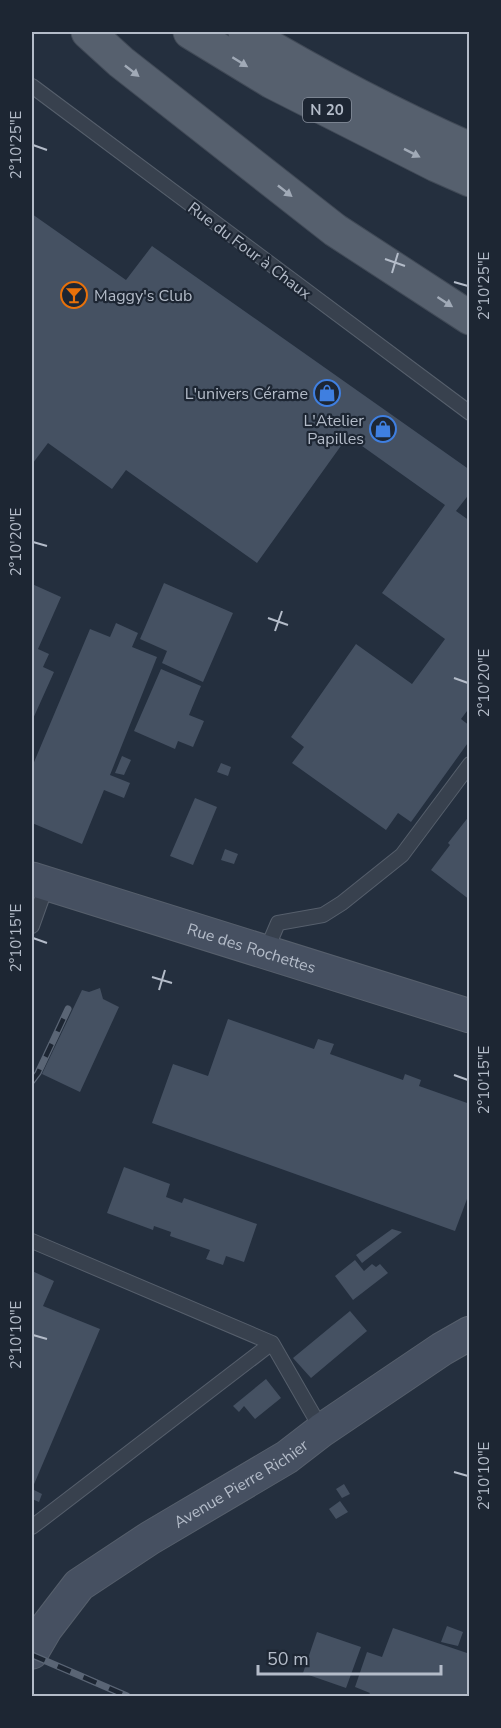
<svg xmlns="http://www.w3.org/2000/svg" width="501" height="1728" viewBox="0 0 501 1728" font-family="'Nunito Sans',sans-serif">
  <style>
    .building { fill: #455162 }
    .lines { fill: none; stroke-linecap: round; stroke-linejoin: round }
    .lane-casing { stroke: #565f6c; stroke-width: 16 }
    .secondary-casing { stroke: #565f6c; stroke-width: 35 }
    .primary-casing { stroke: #414a57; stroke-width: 35 }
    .lane { stroke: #38414e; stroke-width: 14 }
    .secondary { stroke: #465061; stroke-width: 33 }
    .primary { stroke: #56606e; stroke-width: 33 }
    .rail-casing { stroke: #5a6575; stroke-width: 7 }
    .rail { stroke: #1d2633; stroke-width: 4.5; stroke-dasharray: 14; stroke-linecap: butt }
    .oneway { fill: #a1aab7 }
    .ticks { fill: none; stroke: #b4bcc9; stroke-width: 2 }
    .labels { text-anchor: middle; stroke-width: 4.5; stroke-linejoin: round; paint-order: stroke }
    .shield { fill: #1d2633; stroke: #878f9c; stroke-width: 1.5 }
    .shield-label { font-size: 15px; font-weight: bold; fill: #b4bcc9 }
    .street-label { font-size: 16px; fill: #b4bcc9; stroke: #1d2633 }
    .poi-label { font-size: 16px; fill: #b4bcc9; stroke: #1d2633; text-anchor: end }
    .neatline { fill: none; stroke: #b4bcc9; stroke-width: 2 }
    .ticks-label { font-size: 15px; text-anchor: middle; fill: #b4bcc9 }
  </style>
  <rect width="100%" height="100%" fill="#242f3e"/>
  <path class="building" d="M32,214L126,280L152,246L470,470V493L456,511L470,521V707L461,719L470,726V740L411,822L398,813L386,830L292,763L304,747L291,737L356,644L412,684L445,639L382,593L445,505L348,436L257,563L126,470L112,489L48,443L33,463L32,462Z
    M164,583L233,613L203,682L162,663L167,651L140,639Z
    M32,584L61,597L38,649L49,654L43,667L54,672L32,721Z
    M116,623L138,633L132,647L157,657L110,775L130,783L124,798L104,790L82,844L32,823V767L90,629L110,637Z
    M161,669L201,686L189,715L204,721L193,747L178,741L175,749L134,731Z
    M122,756L131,760L124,775L115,773Z
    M221,763L231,767L228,776L217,772Z
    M195,798L217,807L193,865L170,856Z
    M470,815V900L431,870L450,845L448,843Z
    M225,849L238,854L234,864L221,860Z
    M100,988L103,999L119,1007L80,1092L42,1074L82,990L89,992Z
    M228,1019L314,1049L318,1039L334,1044L330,1054L403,1080L405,1074L421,1080L419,1086L470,1104V1191L455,1231L152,1123L173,1064L208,1076Z
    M124,1167L170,1184L166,1197L182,1203L184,1198L257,1224L244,1262L226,1256L223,1265L206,1259L210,1250L170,1236L171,1232L154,1226L153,1230L107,1213Z
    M392,1229L402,1232L362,1263L356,1255Z
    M355,1260L364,1271L372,1264L376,1267L380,1264L388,1273L353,1300L335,1276Z
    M32,1271L54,1281L43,1306L100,1329L32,1489L42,1494L39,1502L32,1499Z
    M350,1311L367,1331L311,1378L293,1358Z
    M266,1379L281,1398L255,1419L244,1406L239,1412L233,1406Z
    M344,1484L350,1494L342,1498L336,1489Z
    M340,1501L348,1512L336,1519L329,1509Z
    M447,1626L463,1632L458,1646L441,1642Z
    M393,1628L470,1654V1696H368L370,1693L355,1687L367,1652L382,1657Z
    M317,1632L361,1647L346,1688L303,1673Z"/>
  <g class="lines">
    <defs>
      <path id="lane" d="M32,86L470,413
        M32,926L47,884
        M266,951L278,923L323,915L342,903L402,855L470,764
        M32,1241L272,1343L322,1430
        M32,1527L272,1343"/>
      <g id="secondary">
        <path id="s1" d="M32,879L470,1016"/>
        <path id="s2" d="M32,1652L46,1628L79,1585L150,1538L287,1457L322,1430L442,1349L470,1333"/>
      </g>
      <path id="primary" d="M88,32L121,62L335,230L470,318
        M190,32L272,82L436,165L470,180
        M245,32C317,75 393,115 470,149"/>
    </defs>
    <use href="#lane" class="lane-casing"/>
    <use href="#secondary" class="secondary-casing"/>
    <use href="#primary" class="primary-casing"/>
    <use href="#lane" class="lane"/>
    <use href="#secondary" class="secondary"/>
    <use href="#primary" class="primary"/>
    <defs>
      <path id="rail" d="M32,1081L38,1073L68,1009
        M32,1655L127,1696"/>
    </defs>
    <use href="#rail" class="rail-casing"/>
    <use href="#rail" class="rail"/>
  </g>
  <defs><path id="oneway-solid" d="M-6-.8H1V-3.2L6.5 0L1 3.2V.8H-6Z" transform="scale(1.5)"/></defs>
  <g class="oneway">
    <use href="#oneway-solid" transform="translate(240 62) rotate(32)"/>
    <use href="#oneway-solid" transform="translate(132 71) rotate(38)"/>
    <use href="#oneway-solid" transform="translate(412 153) rotate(27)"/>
    <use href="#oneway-solid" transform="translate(285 191) rotate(38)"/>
    <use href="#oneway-solid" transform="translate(445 302) rotate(33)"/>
  </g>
  <path class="ticks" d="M33,145L47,150M385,259L405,266M392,273L398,253M454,282L468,286M33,542L47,546M268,618L288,625M275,631L282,611M454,678L468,683M33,938L47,943M152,977L172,983M159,990L165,970M454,1075L468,1080M33,1335L47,1339M454,1472L468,1476"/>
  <defs>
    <symbol id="bar-ring" viewBox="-11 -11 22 22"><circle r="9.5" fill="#1d2633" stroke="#e8710a" stroke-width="1.5"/><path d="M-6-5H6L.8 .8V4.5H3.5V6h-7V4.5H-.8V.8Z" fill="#e8710a"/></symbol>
    <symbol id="shop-ring" viewBox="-11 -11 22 22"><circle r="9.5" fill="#1d2633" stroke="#3f7fe0" stroke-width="1.5"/><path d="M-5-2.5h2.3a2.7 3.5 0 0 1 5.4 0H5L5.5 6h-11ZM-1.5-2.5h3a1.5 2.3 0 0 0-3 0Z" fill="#3f7fe0"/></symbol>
  </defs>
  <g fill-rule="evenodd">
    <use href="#bar-ring" x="59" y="280" width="30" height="30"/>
    <use href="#shop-ring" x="312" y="378" width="30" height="30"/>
    <use href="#shop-ring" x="368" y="414" width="30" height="30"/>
  </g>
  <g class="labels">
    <rect class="shield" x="303" y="98" width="48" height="24" rx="4.5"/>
    <g class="shield-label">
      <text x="327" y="115">N 20</text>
    </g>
    <g class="street-label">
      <text transform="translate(250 250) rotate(37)" y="6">Rue du Four à Chaux</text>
      <text dy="6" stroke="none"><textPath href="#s1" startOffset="230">Rue des Rochettes</textPath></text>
      <text dy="6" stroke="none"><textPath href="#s2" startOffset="273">Avenue Pierre Richier</textPath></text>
    </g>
    <g class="poi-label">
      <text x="94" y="301" text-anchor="start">Maggy's Club</text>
      <text x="308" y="399">L'univers Cérame</text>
      <text x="364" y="426">L'Atelier<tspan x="364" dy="18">Papilles</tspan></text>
    </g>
  </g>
  <rect width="501" height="1728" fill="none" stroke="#1d2633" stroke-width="66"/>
  <path d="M258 1665v9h183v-9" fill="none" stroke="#b4bcc9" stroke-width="3"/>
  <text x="267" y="1665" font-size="18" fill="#b4bcc9" stroke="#1d2633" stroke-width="4.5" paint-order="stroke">50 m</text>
  <rect x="33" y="33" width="435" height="1662" class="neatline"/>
  <g class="ticks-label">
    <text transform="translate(16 145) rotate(-90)" y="5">2°10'25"E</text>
    <text transform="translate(484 286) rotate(-90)" y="5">2°10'25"E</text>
    <text transform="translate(16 542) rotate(-90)" y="5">2°10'20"E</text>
    <text transform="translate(484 683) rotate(-90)" y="5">2°10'20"E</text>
    <text transform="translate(16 938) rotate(-90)" y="5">2°10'15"E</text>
    <text transform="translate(484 1080) rotate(-90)" y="5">2°10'15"E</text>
    <text transform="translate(16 1335) rotate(-90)" y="5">2°10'10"E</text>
    <text transform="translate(484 1476) rotate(-90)" y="5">2°10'10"E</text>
  </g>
</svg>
